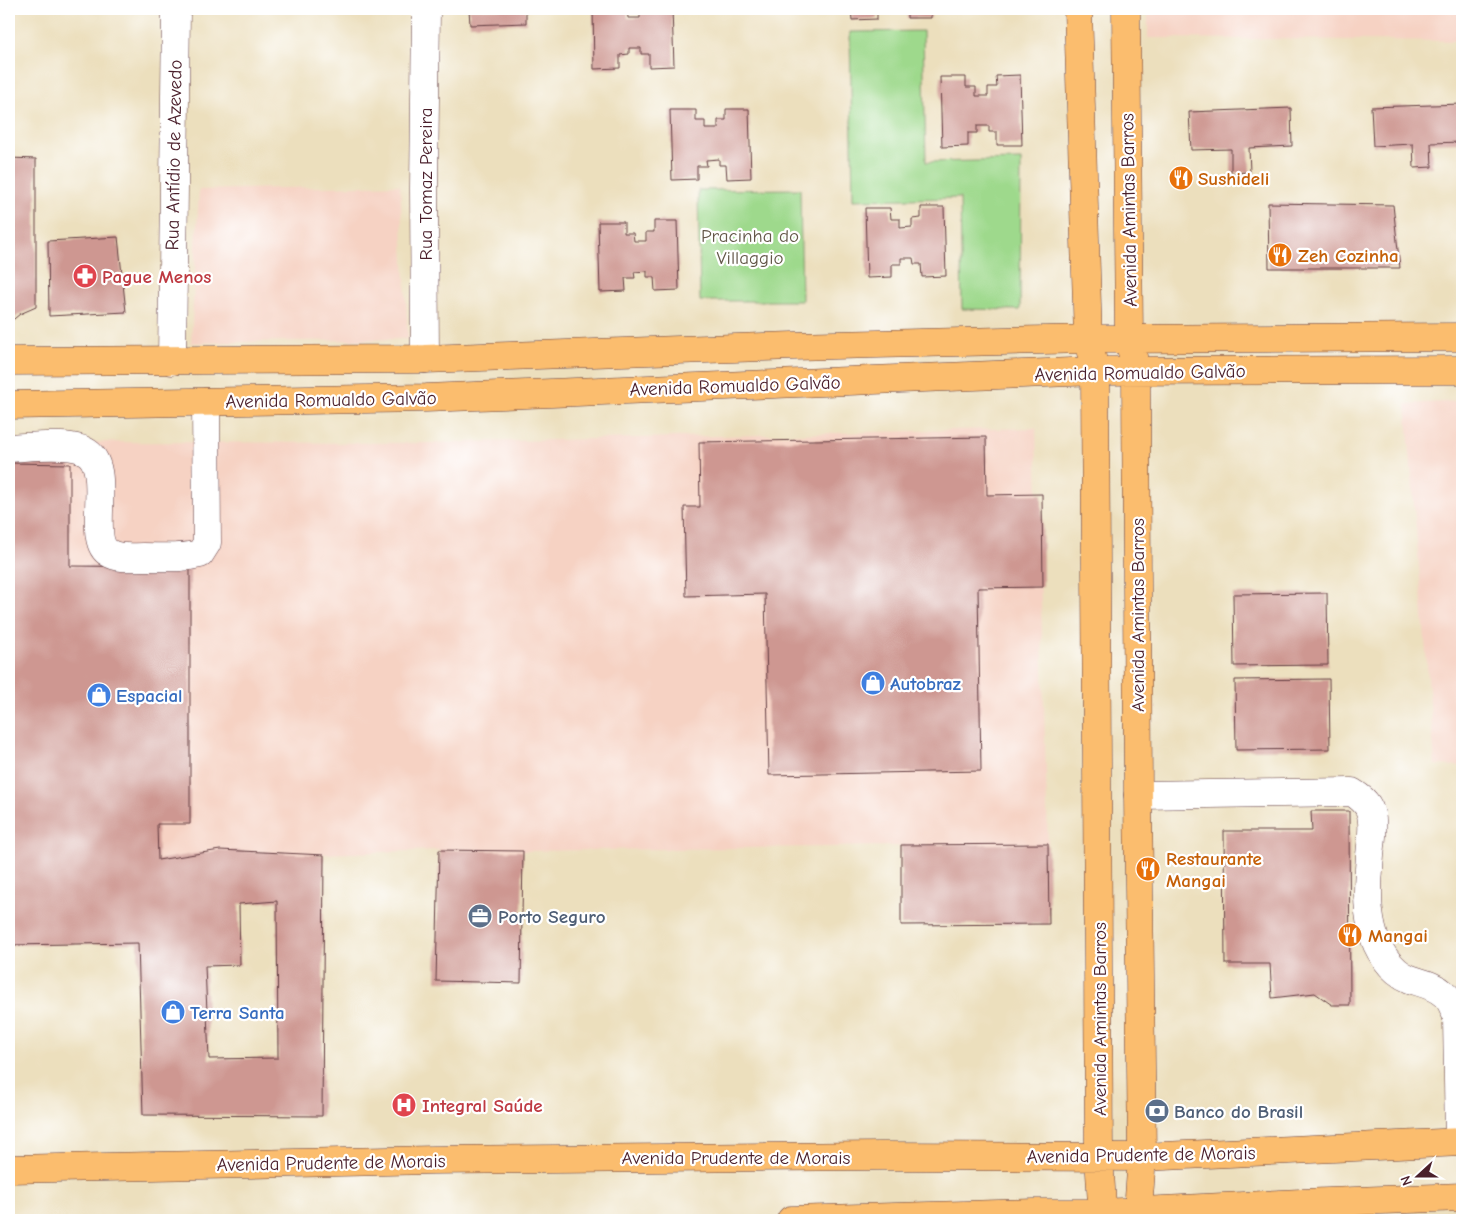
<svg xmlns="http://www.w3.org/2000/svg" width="1471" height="1229" viewBox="0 0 1471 1229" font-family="'Comic Neue',sans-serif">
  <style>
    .built { fill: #f6d2c3 }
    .green { fill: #9ed98c; stroke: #747c5c }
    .building { fill: #ce9791; fill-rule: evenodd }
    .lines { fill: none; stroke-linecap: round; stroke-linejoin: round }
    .minor-casing { stroke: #623c41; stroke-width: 29 }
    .major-casing { stroke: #623c41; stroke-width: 29 }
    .minor { stroke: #fff; stroke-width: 28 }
    .major { stroke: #fbbd6e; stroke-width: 28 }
    .labels { text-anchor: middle; stroke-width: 4.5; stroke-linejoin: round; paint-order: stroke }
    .street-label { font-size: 19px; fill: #4a1f2b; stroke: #fff }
    .food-label { font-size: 19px; font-weight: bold; fill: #c56008; stroke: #fff; text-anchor: start }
    .park-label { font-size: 19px; fill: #635748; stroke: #fff }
    .health-label { font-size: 19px; font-weight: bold; fill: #be3a42; stroke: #fff; text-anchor: start }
    .shop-label { font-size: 19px; font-weight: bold; fill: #366cbe; stroke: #fff; text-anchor: start }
    .service-label { font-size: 19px; font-weight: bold; fill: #4e5e75; stroke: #fff; text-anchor: start }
  </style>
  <rect width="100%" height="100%" fill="#fff"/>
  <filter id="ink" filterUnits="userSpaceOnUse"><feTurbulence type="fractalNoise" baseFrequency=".02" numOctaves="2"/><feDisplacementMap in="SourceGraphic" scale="10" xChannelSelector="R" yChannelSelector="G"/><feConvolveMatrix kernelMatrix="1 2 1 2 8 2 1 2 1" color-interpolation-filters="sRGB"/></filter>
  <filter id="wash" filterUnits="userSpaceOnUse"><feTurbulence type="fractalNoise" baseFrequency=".0096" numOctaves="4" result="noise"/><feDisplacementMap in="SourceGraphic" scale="20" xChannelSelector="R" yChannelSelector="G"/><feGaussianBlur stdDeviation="1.12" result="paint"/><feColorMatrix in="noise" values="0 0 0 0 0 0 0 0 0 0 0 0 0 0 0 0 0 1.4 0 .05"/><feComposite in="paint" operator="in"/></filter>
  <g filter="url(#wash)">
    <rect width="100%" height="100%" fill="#ecdfbd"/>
    <path class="built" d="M1148,9H1462V41L1148,38Z
      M400,185L408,339L191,343L199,190Z
      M1462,401V766L1435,765L1406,404Z
      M1036,428L1048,844L523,851L439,850L158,860L9,859V442L431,443Z"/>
    <path class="green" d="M923,31L926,162L1021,160L1020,310L962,309L960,198L853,200L850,32Z
      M800,189L802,301H700L698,190Z"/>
    <g id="blocks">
      <path class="building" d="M469,9H526V23L470,25Z
        M593,9H627L628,18H640V9H672L674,66L649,67V54H641V48H629V54L620,55V68L594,69Z
        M851,9H877V19L852,20Z
        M907,9H931V18H907Z
        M1020,75L1022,145H997V132H989V126H977V133H968V146L942,147L940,77H966V87H976V96H988V87H997L996,76Z
        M1462,104V142L1431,143L1432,167L1414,168L1413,144L1373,146L1371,107Z
        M1291,108L1292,146L1249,148L1250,172L1231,173V149L1191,150L1189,112Z
        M726,109H749L751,178L727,179L726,165H719V159L706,160L707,166H697V179L672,180L670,110H696V121H705V129H718V120H726Z
        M9,158L36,159V307L20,314L9,323Z
        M1268,203L1393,205L1400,268H1269Z
        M921,207H944L946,276L922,277L921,264H914L913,258H901V264H892V277L867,278L865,208H890L891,219H900V228L912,227V219L921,218Z
        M654,221H677L679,290L655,291L654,277H647V271L634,272L635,278H625L626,291L600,292L598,222H624V233H633L634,241H646V232H654Z
        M118,237L126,312L49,316L48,241Z
        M986,437L987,495L1042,494L1043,587L978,588L981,771L769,775L765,594L686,596L684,507H700L699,442Z
        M9,463L70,464V566L190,567V824H157L158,860L220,850L324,855L322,1116L143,1115L138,943L9,945ZM277,901L278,1058L209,1059L205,966L240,965L239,904Z
        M1327,593L1328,665L1234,666L1233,594Z
        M1329,679L1330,749L1236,750L1235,680Z
        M1311,811H1349L1350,1005H1332L1315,993L1272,998L1270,964H1225L1224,831H1312Z
        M1048,844L1049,924L901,925V845Z
        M439,850L523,851L521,983L436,981Z"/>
    </g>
  </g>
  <g filter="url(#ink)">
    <use href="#blocks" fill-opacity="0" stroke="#623c41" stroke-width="1"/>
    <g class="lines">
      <defs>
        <path id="minor" d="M425,359L424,188L426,9
          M172,361L176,9
          M9,448C28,447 69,442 85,451C115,466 85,540 109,553C119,559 132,557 143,557C162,557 181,559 200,554L207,543L206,402
          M1138,795L1352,792C1360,797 1367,802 1370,811C1375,825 1371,842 1370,856C1368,880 1366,905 1372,929C1376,948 1390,971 1410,979C1421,983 1434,985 1444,994C1451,999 1454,1009 1457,1017L1459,1142"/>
        <path id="major" d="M1078,9L1088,339L1095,371L1099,1157L1103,1220
          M1126,9L1129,338L1136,371L1138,795L1142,1157L1138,1211L1135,1220
          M9,361L425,359L793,346L1088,339L1462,337
          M9,405L426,398L1095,371L1462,370
          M9,1169L433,1160L882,1156L1142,1157L1462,1142
          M791,1220L1034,1213H1102L1301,1203L1462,1197"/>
      </defs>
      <use href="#minor" class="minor-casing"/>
      <use href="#major" class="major-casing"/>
      <use href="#minor" class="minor"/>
      <use href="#major" class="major"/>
    </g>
  </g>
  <defs>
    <symbol id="restaurant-disc" viewBox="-11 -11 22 22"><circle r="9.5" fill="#e8710a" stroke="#fff"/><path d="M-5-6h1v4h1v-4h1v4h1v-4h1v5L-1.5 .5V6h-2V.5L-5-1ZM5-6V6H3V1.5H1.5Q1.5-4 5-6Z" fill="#fff"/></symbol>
    <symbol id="pharmacy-disc" viewBox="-11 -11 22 22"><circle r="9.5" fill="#e0444e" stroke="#fff"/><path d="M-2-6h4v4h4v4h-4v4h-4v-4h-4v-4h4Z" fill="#fff"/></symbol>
    <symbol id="shop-disc" viewBox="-11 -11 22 22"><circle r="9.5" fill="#3f7fe0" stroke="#fff"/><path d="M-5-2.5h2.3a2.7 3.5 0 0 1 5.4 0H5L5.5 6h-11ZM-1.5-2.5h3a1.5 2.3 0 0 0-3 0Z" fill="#fff"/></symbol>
    <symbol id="office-disc" viewBox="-11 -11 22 22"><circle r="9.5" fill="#5c6f8a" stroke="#fff"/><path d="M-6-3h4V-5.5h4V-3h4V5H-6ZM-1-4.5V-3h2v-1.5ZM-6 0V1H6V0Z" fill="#fff"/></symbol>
    <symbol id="hospital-disc" viewBox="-11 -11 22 22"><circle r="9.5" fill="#e0444e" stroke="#fff"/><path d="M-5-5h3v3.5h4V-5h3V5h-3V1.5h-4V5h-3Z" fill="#fff"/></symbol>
    <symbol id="bank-disc" viewBox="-11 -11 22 22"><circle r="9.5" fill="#5c6f8a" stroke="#fff"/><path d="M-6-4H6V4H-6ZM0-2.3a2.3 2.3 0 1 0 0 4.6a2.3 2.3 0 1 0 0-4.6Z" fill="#fff"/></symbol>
  </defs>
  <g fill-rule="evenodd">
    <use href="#restaurant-disc" x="1167" y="164" width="28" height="28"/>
    <use href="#restaurant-disc" x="1266" y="241" width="28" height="28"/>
    <use href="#pharmacy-disc" x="71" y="262" width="28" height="28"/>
    <use href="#shop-disc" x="859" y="669" width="28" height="28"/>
    <use href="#shop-disc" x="85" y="681" width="28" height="28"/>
    <use href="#restaurant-disc" x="1134" y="855" width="28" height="28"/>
    <use href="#office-disc" x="466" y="902" width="28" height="28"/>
    <use href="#restaurant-disc" x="1336" y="921" width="28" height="28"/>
    <use href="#shop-disc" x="159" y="998" width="28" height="28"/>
    <use href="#hospital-disc" x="390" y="1091" width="28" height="28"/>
    <use href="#bank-disc" x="1143" y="1097" width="28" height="28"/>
  </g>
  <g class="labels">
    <g class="street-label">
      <text transform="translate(173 155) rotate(-89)" y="7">Rua Antídio de Azevedo</text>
      <text transform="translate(425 184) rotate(-90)" y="7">Rua Tomaz Pereira</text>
      <text transform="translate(1128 210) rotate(-91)" y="7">Avenida Amintas Barros</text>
      <text transform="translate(1140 372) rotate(-1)" y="7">Avenida Romualdo Galvão</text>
      <text transform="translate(735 385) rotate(-2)" y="7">Avenida Romualdo Galvão</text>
      <text transform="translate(331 399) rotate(-1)" y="7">Avenida Romualdo Galvão</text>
      <text transform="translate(1137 615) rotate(-90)" y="7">Avenida Amintas Barros</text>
      <text transform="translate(1099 1019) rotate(-90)" y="7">Avenida Amintas Barros</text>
      <text transform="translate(1141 1154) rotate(-1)" y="7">Avenida Prudente de Morais</text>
      <text x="736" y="1164">Avenida Prudente de Morais</text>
      <text transform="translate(331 1162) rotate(-1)" y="7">Avenida Prudente de Morais</text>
    </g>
    <g class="food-label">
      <text x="1198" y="185">Sushideli</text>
      <text x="1298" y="262">Zeh Cozinha</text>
      <text x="1166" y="865">Restaurante<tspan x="1166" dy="22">Mangai</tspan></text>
      <text x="1368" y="942">Mangai</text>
    </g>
    <g class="park-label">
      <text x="750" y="242">Pracinha do<tspan x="750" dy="22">Villaggio</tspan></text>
    </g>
    <g class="health-label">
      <text x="102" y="283">Pague Menos</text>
      <text x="422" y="1112">Integral Saúde</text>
    </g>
    <g class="shop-label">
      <text x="890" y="690">Autobraz</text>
      <text x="116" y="702">Espacial</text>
      <text x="190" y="1019">Terra Santa</text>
    </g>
    <g class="service-label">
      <text x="498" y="923">Porto Seguro</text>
      <text x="1174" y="1118">Banco do Brasil</text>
    </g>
  </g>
  <rect width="1471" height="1229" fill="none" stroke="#fff" stroke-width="30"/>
  <g transform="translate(1418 1176) rotate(249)" stroke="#ffffff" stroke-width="4" paint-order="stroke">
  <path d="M0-4L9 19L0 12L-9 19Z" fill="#4a1f2b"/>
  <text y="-8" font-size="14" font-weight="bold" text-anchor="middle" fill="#4a1f2b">N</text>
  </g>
</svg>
